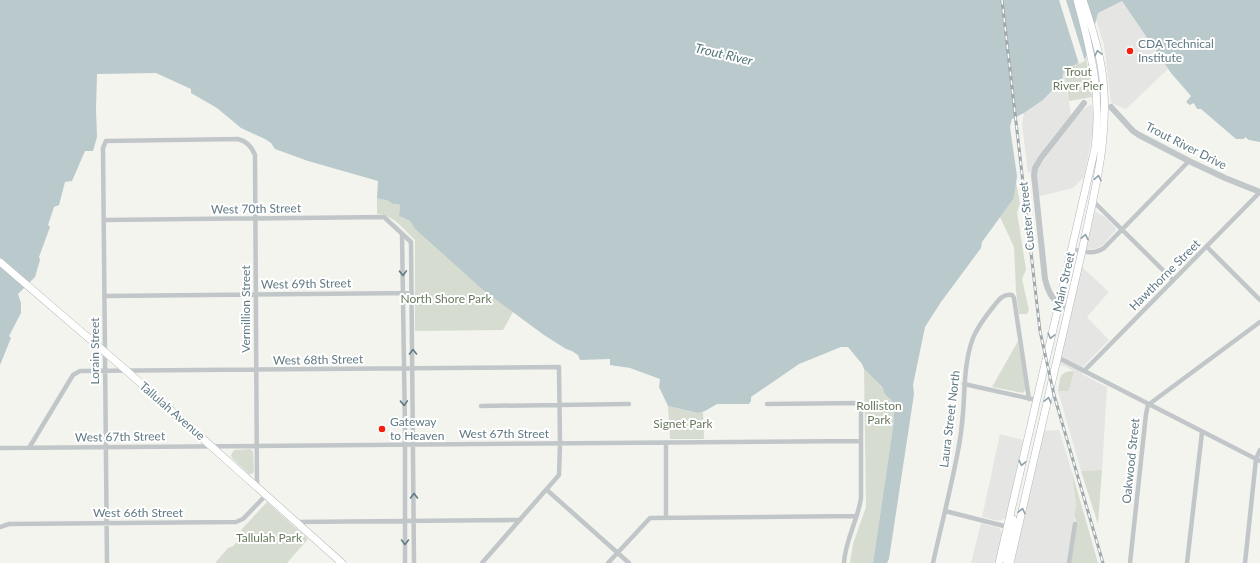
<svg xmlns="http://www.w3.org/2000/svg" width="1260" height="563" viewBox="0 0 1260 563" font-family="Lato,sans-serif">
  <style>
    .built { fill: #e5e5e3 }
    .green { fill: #d6dcd0 }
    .water { fill: #b9c9cc }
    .pier { fill: #f4f4ef }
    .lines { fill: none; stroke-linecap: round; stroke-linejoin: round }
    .primary-casing { stroke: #b1b8bb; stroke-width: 8 }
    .minor { stroke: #c1c6c9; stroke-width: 4.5 }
    .tertiary { stroke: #c1c6c9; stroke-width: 6 }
    .primary { stroke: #fff; stroke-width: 7 }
    .rail-casing { stroke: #9fa8ac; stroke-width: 3 }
    .rail { stroke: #fff; stroke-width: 1.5; stroke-dasharray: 4.5; stroke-linecap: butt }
    .oneway { stroke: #90a2a9 }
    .oneway2 { stroke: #607a84 }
    .poi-dot { fill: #f61d0e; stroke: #fff; stroke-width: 1.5 }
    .labels { text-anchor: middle; stroke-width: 4; stroke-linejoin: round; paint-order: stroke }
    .poi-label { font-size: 12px; fill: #607a84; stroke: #fff; text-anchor: start }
    .park-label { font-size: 12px; fill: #697a5f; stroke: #fff }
    .street-label { font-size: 12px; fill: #607a84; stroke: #fff }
    .water-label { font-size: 13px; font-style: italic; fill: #57777b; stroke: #fff }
  </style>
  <rect width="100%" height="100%" fill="#f4f4ef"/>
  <path class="built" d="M1122,1L1168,69L1126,109L1113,104L1111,102L1104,45L1096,20L1098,13Z
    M1064,71L1071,116L1035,162L1031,172L1028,173L1022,124L1024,113L1043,100L1062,80Z
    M1090,105H1092L1094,123L1093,131L1084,177L1073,188L1041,196L1039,195L1037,193V169L1081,111Z
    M1095,211L1105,217L1115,227L1116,230L1103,245L1097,248L1086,250Z
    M1082,267L1109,292L1087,317L1109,340L1084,366L1082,374L1107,387L1102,470L1081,471L1058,391H1069L1074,371L1059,364Z
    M1059,430L1072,472L1076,506L1074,515L1076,528L1071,563H1014L1044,431Z
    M1000,434L1023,440L1006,517L1004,519L999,521L982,517Z
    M981,523L999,528L1002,533L995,563H971Z"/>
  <path class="green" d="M1086,58L1090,79L1092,97L1069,101L1064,71Z
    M1016,182L1020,204L1017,212L1026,270L1022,279L1029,310L1027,314H1019L1016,291L1014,247L1000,217L1014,198Z
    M377,198L398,204L400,206L399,216L410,221L415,229L484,291L513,312L503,330L415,331V240C404,230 393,214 377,214Z
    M1018,341L1026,389L1023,393L992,387Z
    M864,369C874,379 892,396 894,410C894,415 893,421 893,427L873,563H850L853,544L866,507Z
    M1074,371L1069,391H1058C1061,377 1058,372 1074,371Z
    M668,406L698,413L703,411L704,439H670Z
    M250,449L253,451L254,472L252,474H249L232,458L231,455L234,450Z
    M1102,470L1098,524L1081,471Z
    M1072,472L1098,563H1071L1076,528V521L1074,515L1076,506Z
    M267,502L308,539L287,563H215L228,548L233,546L245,534L241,530Z"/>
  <path class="water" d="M0,0H1260V142L1249,140L1245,137L1244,139H1236L1201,109H1197L1194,103L1190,105L1186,102L1191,96L1171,73L1122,1L1098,13L1086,58L1064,71L1062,80L1043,100L1024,113L1012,119L1010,127L1017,176L1014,198L982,242L981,248L941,302L925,327L913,385L914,394L889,559L887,563H873L893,427L894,411L891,400L885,394L882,387L864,369L862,364L848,347H841L799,364L751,397V401L749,404H717L705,411L698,413L668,406L659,387L660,379L630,368L610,365V359L580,360L578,355L572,351L566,349L544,335L484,291L415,229L410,221L399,216L400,206L398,204H393C389,200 383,200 377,198L378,181L308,161L275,149L271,143L265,139L241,128L217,108L191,93V89L156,73L97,74L96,109L97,137L93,151H85L72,181L65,182L59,205L54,207L48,225L50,227L39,257L40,260L35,277L18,294L21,303V313L9,336L11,338L0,365Z"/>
  <path class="pier" d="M1059,0H1066L1085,61L1079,64Z"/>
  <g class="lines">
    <defs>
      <path id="primary" d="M0,262L127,371L342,563
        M1006,560L1012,531L1013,519
        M999,563L1095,148C1102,95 1091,51 1077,0
        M1010,563L1082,251C1095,190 1112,128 1101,65C1097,43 1090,21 1083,0"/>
    </defs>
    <use href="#primary" class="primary-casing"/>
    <path class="minor" d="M1093,201L1173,280
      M104,220L384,217L411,242L414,563
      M402,234L405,430V563
      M1207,247L1260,300
      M1072,249C1084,252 1093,255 1104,248L1189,161
      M104,296L412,293
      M1057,357L1260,461
      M1084,371L1260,192
      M964,384L1036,400
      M767,404L861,403V498C858,520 845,540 844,563
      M481,406L629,404
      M666,443V517
      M0,448L860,441
      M29,448L73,375L80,371L559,367L560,444L559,475L482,563
      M547,490L629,563
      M945,511L1008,527
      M296,522L520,520
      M0,527L9,524L236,522L243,519L266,495
      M107,563L103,148L106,141L238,139C246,141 252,147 255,155L257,487
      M608,563L650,518L856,516
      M933,563C941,527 950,492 957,456C960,442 962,427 963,413C965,388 964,362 973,338C978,326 985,317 993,307C998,301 1003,293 1012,295L1014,298L1029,399
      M1069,563L1075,524
      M1130,563L1146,414L1148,405L1260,322
      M1187,563L1202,432
      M1245,563L1256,459L1260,450"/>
    <path class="tertiary" d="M1111,107L1133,131L1139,135L1189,161L1225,178L1260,192
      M1069,308C1053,302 1049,295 1045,279L1034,175L1035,168L1041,158L1084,103"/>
    <use href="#primary" class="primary"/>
    <defs>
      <path id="rail" d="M1002,0L1040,331L1054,395L1103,563"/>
    </defs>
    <use href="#rail" class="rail-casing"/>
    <use href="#rail" class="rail"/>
  </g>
  <defs><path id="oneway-chevron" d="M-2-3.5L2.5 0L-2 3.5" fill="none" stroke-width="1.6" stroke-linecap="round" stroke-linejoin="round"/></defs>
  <g class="oneway">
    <use href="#oneway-chevron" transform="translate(1098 53) rotate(-102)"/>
    <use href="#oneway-chevron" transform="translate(1098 178) rotate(-79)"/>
    <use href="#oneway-chevron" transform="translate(1085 237) rotate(-78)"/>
    <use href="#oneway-chevron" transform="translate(1051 336) rotate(104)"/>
    <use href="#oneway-chevron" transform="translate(1048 400) rotate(-77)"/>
    <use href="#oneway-chevron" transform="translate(1022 463) rotate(103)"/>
    <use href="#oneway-chevron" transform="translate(1022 511) rotate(-77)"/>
  </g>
  <g class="oneway2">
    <use href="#oneway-chevron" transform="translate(403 273) rotate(88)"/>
    <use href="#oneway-chevron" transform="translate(413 352) rotate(-91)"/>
    <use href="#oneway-chevron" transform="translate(404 403) rotate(88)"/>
    <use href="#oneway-chevron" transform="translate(414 496) rotate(-90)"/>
    <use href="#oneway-chevron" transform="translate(405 542) rotate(90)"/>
  </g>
  <g class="poi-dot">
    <circle cx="1130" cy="51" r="4"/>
    <circle cx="382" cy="429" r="4"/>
  </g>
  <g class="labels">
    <g class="poi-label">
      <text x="1138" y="48">CDA Technical<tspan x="1138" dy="14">Institute</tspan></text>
      <text x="390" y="426">Gateway<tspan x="390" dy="14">to Heaven</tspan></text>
    </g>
    <g class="park-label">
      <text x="1078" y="76">Trout<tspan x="1078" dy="14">River Pier</tspan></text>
      <text x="446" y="303">North Shore Park</text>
      <text x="879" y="410">Rolliston<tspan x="879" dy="14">Park</tspan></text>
      <text x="683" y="428">Signet Park</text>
      <text x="269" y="542">Tallulah Park</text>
    </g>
    <g class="street-label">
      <text transform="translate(1186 146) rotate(27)" y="4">Trout River Drive</text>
      <text transform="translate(256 209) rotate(-1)" y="4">West 70th Street</text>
      <text transform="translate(1027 216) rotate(-96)" y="4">Custer Street</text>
      <text transform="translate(1165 275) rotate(-45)" y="4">Hawthorne Street</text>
      <text transform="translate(1064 282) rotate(-77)" y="4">Main Street</text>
      <text transform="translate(306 284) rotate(-1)" y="4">West 69th Street</text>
      <text transform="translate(246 309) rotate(-90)" y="4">Vermillion Street</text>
      <text transform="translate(95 351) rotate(-90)" y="4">Lorain Street</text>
      <text transform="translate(318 360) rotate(-1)" y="4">West 68th Street</text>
      <text transform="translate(172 411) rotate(41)" y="4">Tallulah Avenue</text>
      <text transform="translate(950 419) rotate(-83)" y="4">Laura Street North</text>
      <text x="504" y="438">West 67th Street</text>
      <text transform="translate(120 437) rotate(-1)" y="4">West 67th Street</text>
      <text transform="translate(1131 461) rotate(-84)" y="4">Oakwood Street</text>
      <text x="138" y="517">West 66th Street</text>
    </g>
    <g class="water-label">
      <text transform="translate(724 54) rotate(13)" y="5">Trout River</text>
    </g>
  </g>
</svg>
